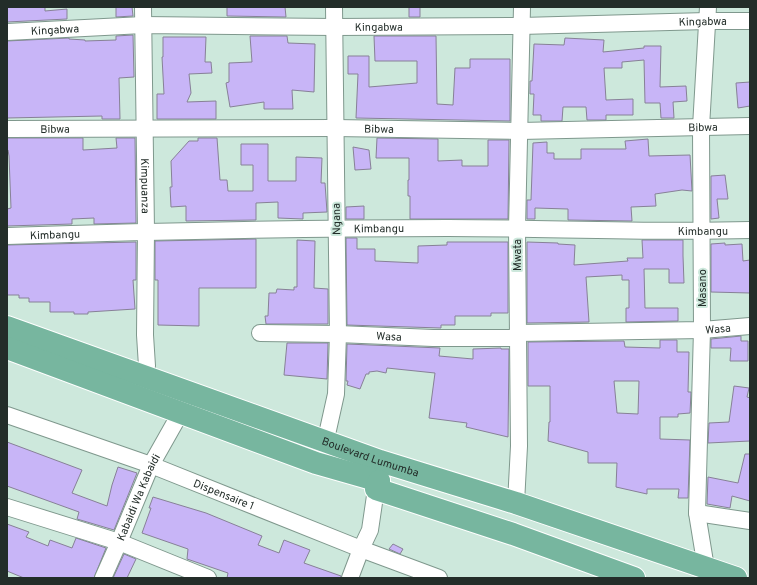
<svg xmlns="http://www.w3.org/2000/svg" width="757" height="585" viewBox="0 0 757 585" font-family="Overpass,sans-serif">
  <style>
    .building { fill: #c8b5f7; stroke: #878197; fill-rule: evenodd }
    .lines { fill: none; stroke-linecap: round; stroke-linejoin: round }
    .minor-casing { stroke: #7f988d; stroke-width: 18 }
    .trunk-casing { stroke: #fff; stroke-width: 24 }
    .minor { stroke: #fff; stroke-width: 16 }
    .trunk { stroke: #77b69f; stroke-width: 22 }
    .labels { text-anchor: middle; stroke-width: 4; stroke-linejoin: round; paint-order: stroke }
    .street-label { font-size: 11px; fill: #232d29; stroke: #cde8dc }
  </style>
  <rect width="100%" height="100%" fill="#cde8dc"/>
  <path class="building" d="M7,7H45V11L67,9V19L7,22Z
    M116,7H132L133,16L116,17Z
    M227,7H285L286,17L227,16Z
    M409,7H420V17H409Z
    M133,35L134,77L119,78L120,119H102V116L7,118V41L69,38V39L85,40V41L116,40V36Z
    M250,36H287L288,43L315,44L314,92L292,90L293,109H264V102L230,107L226,83L229,82V63L252,62Z
    M374,36H436L437,104L453,105L455,68H470V59H510V121L356,118L358,74H348V56H369V87L417,83V61H375Z
    M163,37H206L205,62H211L212,73L189,74L191,93L187,102L216,101V119H157V94H164L162,57H163Z
    M565,38L604,40L603,52L644,48V46H661L660,87L686,86L687,101L673,102L674,118H661L660,103H645L644,60L622,62V68H604L606,100L633,99V115H606V120H587L586,107H563L562,121H541V115H533L534,94H530V81H532L534,44L564,45Z
    M750,82V106L738,108L736,83Z
    M7,138H83V150L117,148L116,138H135L136,223L94,224V218L72,219V224L7,226V209L11,208L9,156L8,150H7Z
    M198,138H217L220,180H227L228,191H253V165H241V144H268V181H296V157L322,158L321,183H325L327,212L303,213V219L278,218V202L256,203V220L186,221V206L171,207L170,187H172L171,161L189,141H198Z
    M377,138L438,139V161L462,160V166H488V140H509L508,219H410V196H408V180H409V158H376Z
    M648,139L649,156L690,155L692,191L682,190L655,194L656,206L631,207L632,221L568,220V209L535,208V219H527V200H531L533,143L547,142V153H554V159H581V149H626L625,141Z
    M353,147L369,150L371,169L355,170Z
    M725,175L728,199H717L719,218L711,219V176Z
    M364,206V219H346V207Z
    M346,238H357V249H375V261L418,263V246L447,245V242H508V313H491V316H455V325H441V328L347,325Z
    M256,239V288H199V326L158,325V280H155V241Z
    M297,240L315,241L314,288L328,289V324H266L265,316H268L269,293H276L277,289L294,290V287H297Z
    M642,240H683V256L684,283H669V269H644L645,308H678V321L626,322V308H629V280H622V275L586,277L589,322L527,323V242L558,243V244L575,245L574,265L628,261L627,258H643Z
    M136,242V280H133L135,309L88,312V314H74V312H50V302H29V298H19V295H7V245Z
    M725,243V245L742,244L743,261L750,260V293L711,292V244Z
    M741,336V341H748V361H730L731,348H711V339Z
    M660,340H677V352H689L688,392H691L690,413L678,414V417H660V439L690,440L688,498H678L679,489H647V494L616,487L617,463H588V452L548,441L549,422H550V386H528V342L624,341L625,347L660,348ZM614,381H639L638,414L617,413Z
    M287,343H328L327,379L284,375Z
    M347,344L440,348L439,356L473,359V349L501,348V349H509L508,437L466,427L467,423L429,418L435,373L387,368L386,373L377,371L369,372V374H366L360,389L347,385L348,381H346Z
    M734,386L749,388L747,397L750,398V441L708,443L709,423L729,422Z
    M7,442L82,470L72,493L107,506L112,485L118,467L137,473L114,530L77,519L79,512L7,486Z
    M745,454H750V501L732,496L730,508L707,504L708,477L738,483Z
    M153,497L206,513L262,536L258,545L279,553L284,540L310,550L304,563L341,576V578H227L228,573L187,559L188,549L142,533L151,508H149Z
    M7,524L29,532L26,537L48,546L50,540L72,548L76,538L106,548L94,578H24L7,571Z
    M393,544L403,549L400,554L389,549Z
    M124,554L136,559L127,578H113Z"/>
  <g class="lines">
    <defs>
      <g id="minor">
        <path id="s1" d="M143,7L146,231L145,335L147,366"/>
        <path id="s2" d="M7,32L143,25L335,27L521,26L707,21H750"/>
        <path id="s3" d="M7,129L335,128L520,131L750,126"/>
        <path id="s4" d="M7,236C154,231 301,228 448,228C548,228 649,233 750,230"/>
        <path id="s5" d="M260,333L338,334L433,338H517"/>
        <path id="s6" d="M517,333L702,330L750,326"/>
        <path id="s7" d="M7,415L151,465L361,549L439,578"/>
        <path d="M328,430L336,394L338,334L334,7"/>
        <path d="M516,503L519,446L517,228L522,7"/>
        <path d="M7,507L119,542L208,578"/>
        <path d="M697,513L750,521"/>
        <path d="M706,568L697,513L702,330L701,127L708,7"/>
        <path id="s8" d="M103,578L119,542L151,465L177,419"/>
        <path d="M350,578L361,549L370,530L376,489"/>
      </g>
      <g id="trunk">
        <path id="s9" d="M7,327L380,461L516,503L736,578"/>
        <path d="M7,348L316,463L379,481"/>
        <path d="M379,481L376,489L513,534L634,578"/>
      </g>
    </defs>
    <use href="#minor" class="minor-casing"/>
    <use href="#trunk" class="trunk-casing"/>
    <use href="#minor" class="minor"/>
    <use href="#trunk" class="trunk"/>
  </g>
  <g class="labels">
    <g class="street-label">
      <text dy="4" stroke="none"><textPath href="#s2" startOffset="696">Kingabwa</textPath></text>
      <text dy="4" stroke="none"><textPath href="#s2" startOffset="372">Kingabwa</textPath></text>
      <text dy="4" stroke="none"><textPath href="#s2" startOffset="48">Kingabwa</textPath></text>
      <text dy="4" stroke="none"><textPath href="#s3" startOffset="696">Bibwa</textPath></text>
      <text dy="4" stroke="none"><textPath href="#s3" startOffset="48">Bibwa</textPath></text>
      <text dy="4" stroke="none"><textPath href="#s3" startOffset="372">Bibwa</textPath></text>
      <text dy="4" stroke="none"><textPath href="#s1" startOffset="179">Kimpuanza</textPath></text>
      <text transform="translate(336 219) rotate(-91)" y="4">Ngana</text>
      <text dy="4" stroke="none"><textPath href="#s4" startOffset="372">Kimbangu</textPath></text>
      <text dy="4" stroke="none"><textPath href="#s4" startOffset="696">Kimbangu</textPath></text>
      <text dy="4" stroke="none"><textPath href="#s4" startOffset="48">Kimbangu</textPath></text>
      <text transform="translate(517 255) rotate(-90)" y="4">Mwata</text>
      <text transform="translate(702 288) rotate(-90)" y="4">Masano</text>
      <text dy="4" stroke="none"><textPath href="#s6" startOffset="201">Wasa</textPath></text>
      <text dy="4" stroke="none"><textPath href="#s5" startOffset="129">Wasa</textPath></text>
      <text dy="4" stroke="none"><textPath href="#s9" startOffset="386">Boulevard Lumumba</textPath></text>
      <text dy="4" stroke="none"><textPath href="#s7" startOffset="231">Dispensaire 1</textPath></text>
      <text dy="4" stroke="none"><textPath href="#s8" startOffset="88">Kabaidi Wa Kabaidi</textPath></text>
    </g>
  </g>
  <rect width="757" height="585" fill="none" stroke="#232d29" stroke-width="16"/>
</svg>
